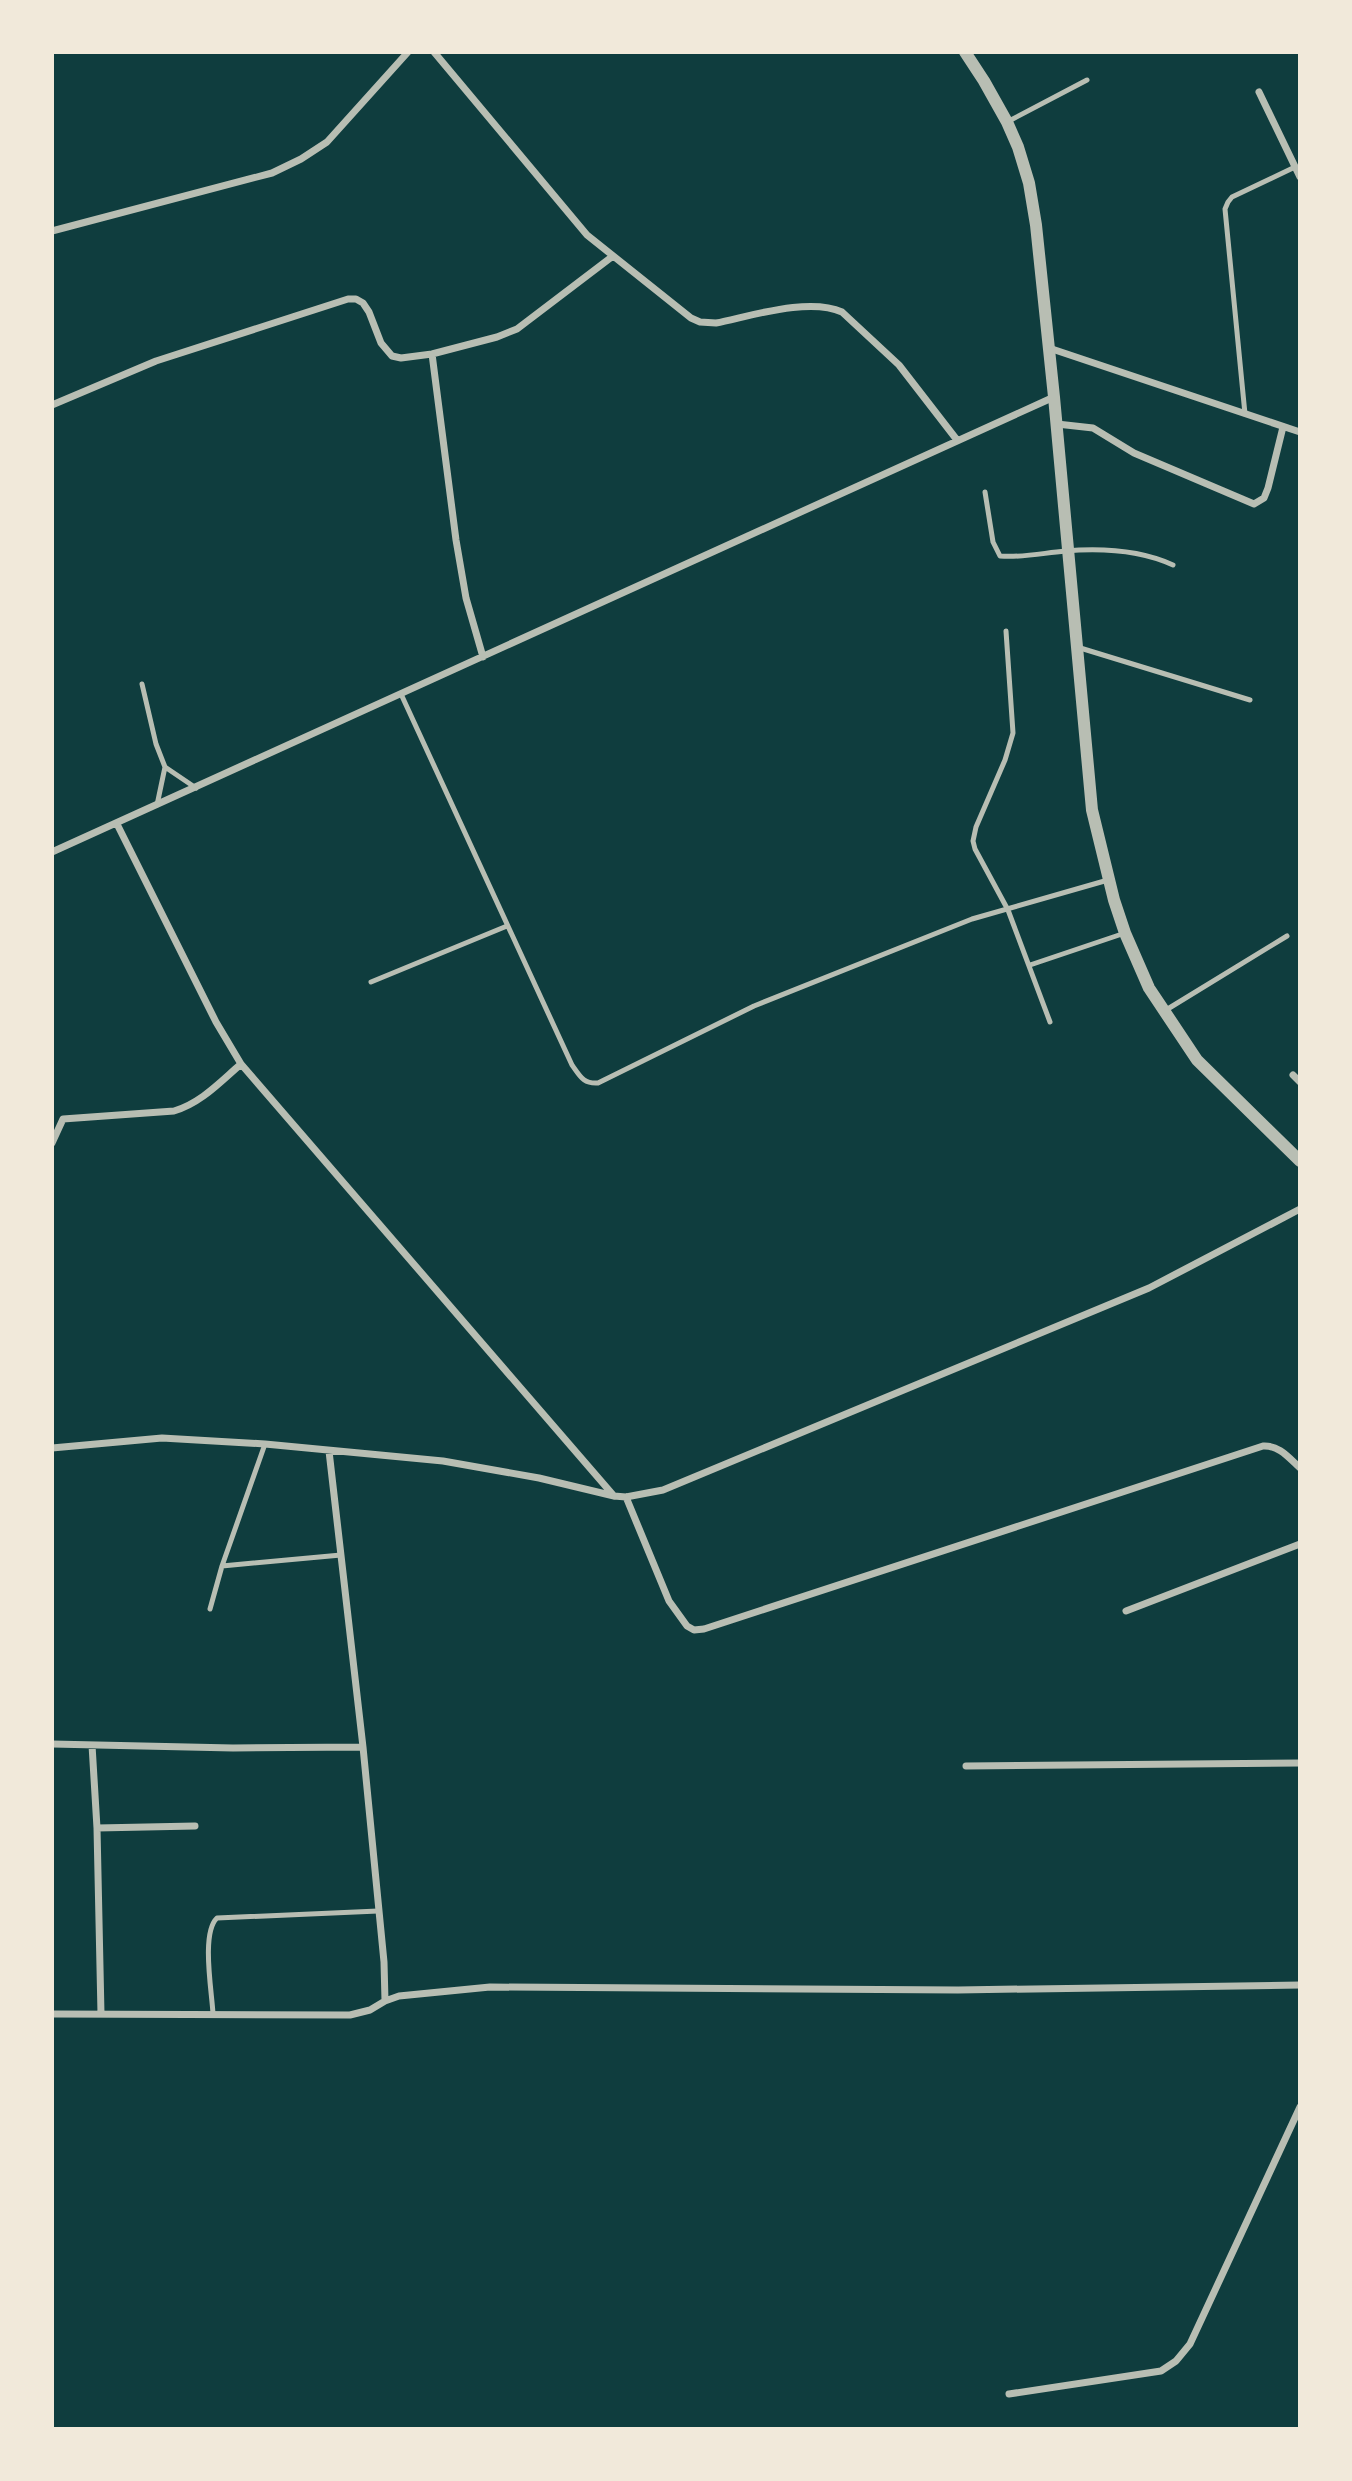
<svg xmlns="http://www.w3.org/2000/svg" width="1352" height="2481" viewBox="0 0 1352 2481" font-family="Lato,sans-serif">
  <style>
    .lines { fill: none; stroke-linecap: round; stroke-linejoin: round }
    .service { stroke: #b8beb3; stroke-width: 5 }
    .minor { stroke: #b8beb3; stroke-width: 7 }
    .tertiary { stroke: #b8beb3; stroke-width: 12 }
  </style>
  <rect width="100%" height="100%" fill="#0f3d3e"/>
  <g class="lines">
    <path class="service" d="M1007,122L1087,80
      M1245,414L1225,209L1228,202L1232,197L1295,167
      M985,492L993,542L1000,556C1022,558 1043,553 1065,551C1101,548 1140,550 1173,565
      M1006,631L1013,733L1005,760L976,827L973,841L975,849L1008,910L1050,1022
      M1077,647L1250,700
      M142,684L156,744L165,767L196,788
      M401,694L572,1065C580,1076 583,1084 598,1083L754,1006L972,919L1108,880
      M157,805L165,767
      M1030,965L1125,933
      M371,982L507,926
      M1166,1010L1287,936
      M222,1566L341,1555
      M210,1609L222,1566L265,1444
      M213,2014C212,1992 201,1933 217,1918L378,1911"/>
    <path class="minor" d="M434,52L587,235L691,318L700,322L716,323C751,316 809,297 842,312L899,365L957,440
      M1259,92L1300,177
      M52,231L272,173L301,159L327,142L408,52
      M1049,348L1300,432
      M432,354L456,540L466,598L483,657
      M52,405L156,361L348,299H356L363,303L369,312L381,343L392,356L401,358L432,354L497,337L517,329L613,256
      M1057,424L1093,428L1134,453L1254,504L1264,498L1268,488L1283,427
      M117,824L216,1022L241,1064L614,1496
      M52,852L1054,397
      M1293,1075L1300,1082
      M52,1143L63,1119L174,1111C201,1103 220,1082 241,1064
      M52,1448L162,1438L265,1444L443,1461L539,1478L614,1496L626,1497L663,1490L1149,1288L1300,1209
      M626,1497L669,1601L687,1626L694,1630L704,1629L1263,1446C1279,1445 1289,1458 1300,1468
      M1126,1611L1300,1544
      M52,1744L233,1748L363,1747
      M92,1745L97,1828L101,2014
      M966,1766L1300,1763
      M97,1828L195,1826
      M385,2001L399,1996L490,1987L958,1990L1300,1985
      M52,2014L350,2015L370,2010L385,2001L384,1962L363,1747L329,1451
      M1009,2394L1161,2371L1176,2361L1190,2344L1300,2107"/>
    <path class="tertiary" d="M965,52L984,81L1007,122L1018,147L1029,183L1036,225L1054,397L1092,810L1114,900L1125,933L1149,988L1197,1060L1300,1161"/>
  </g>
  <rect width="1352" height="2481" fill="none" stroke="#f1e9da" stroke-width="108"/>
</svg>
